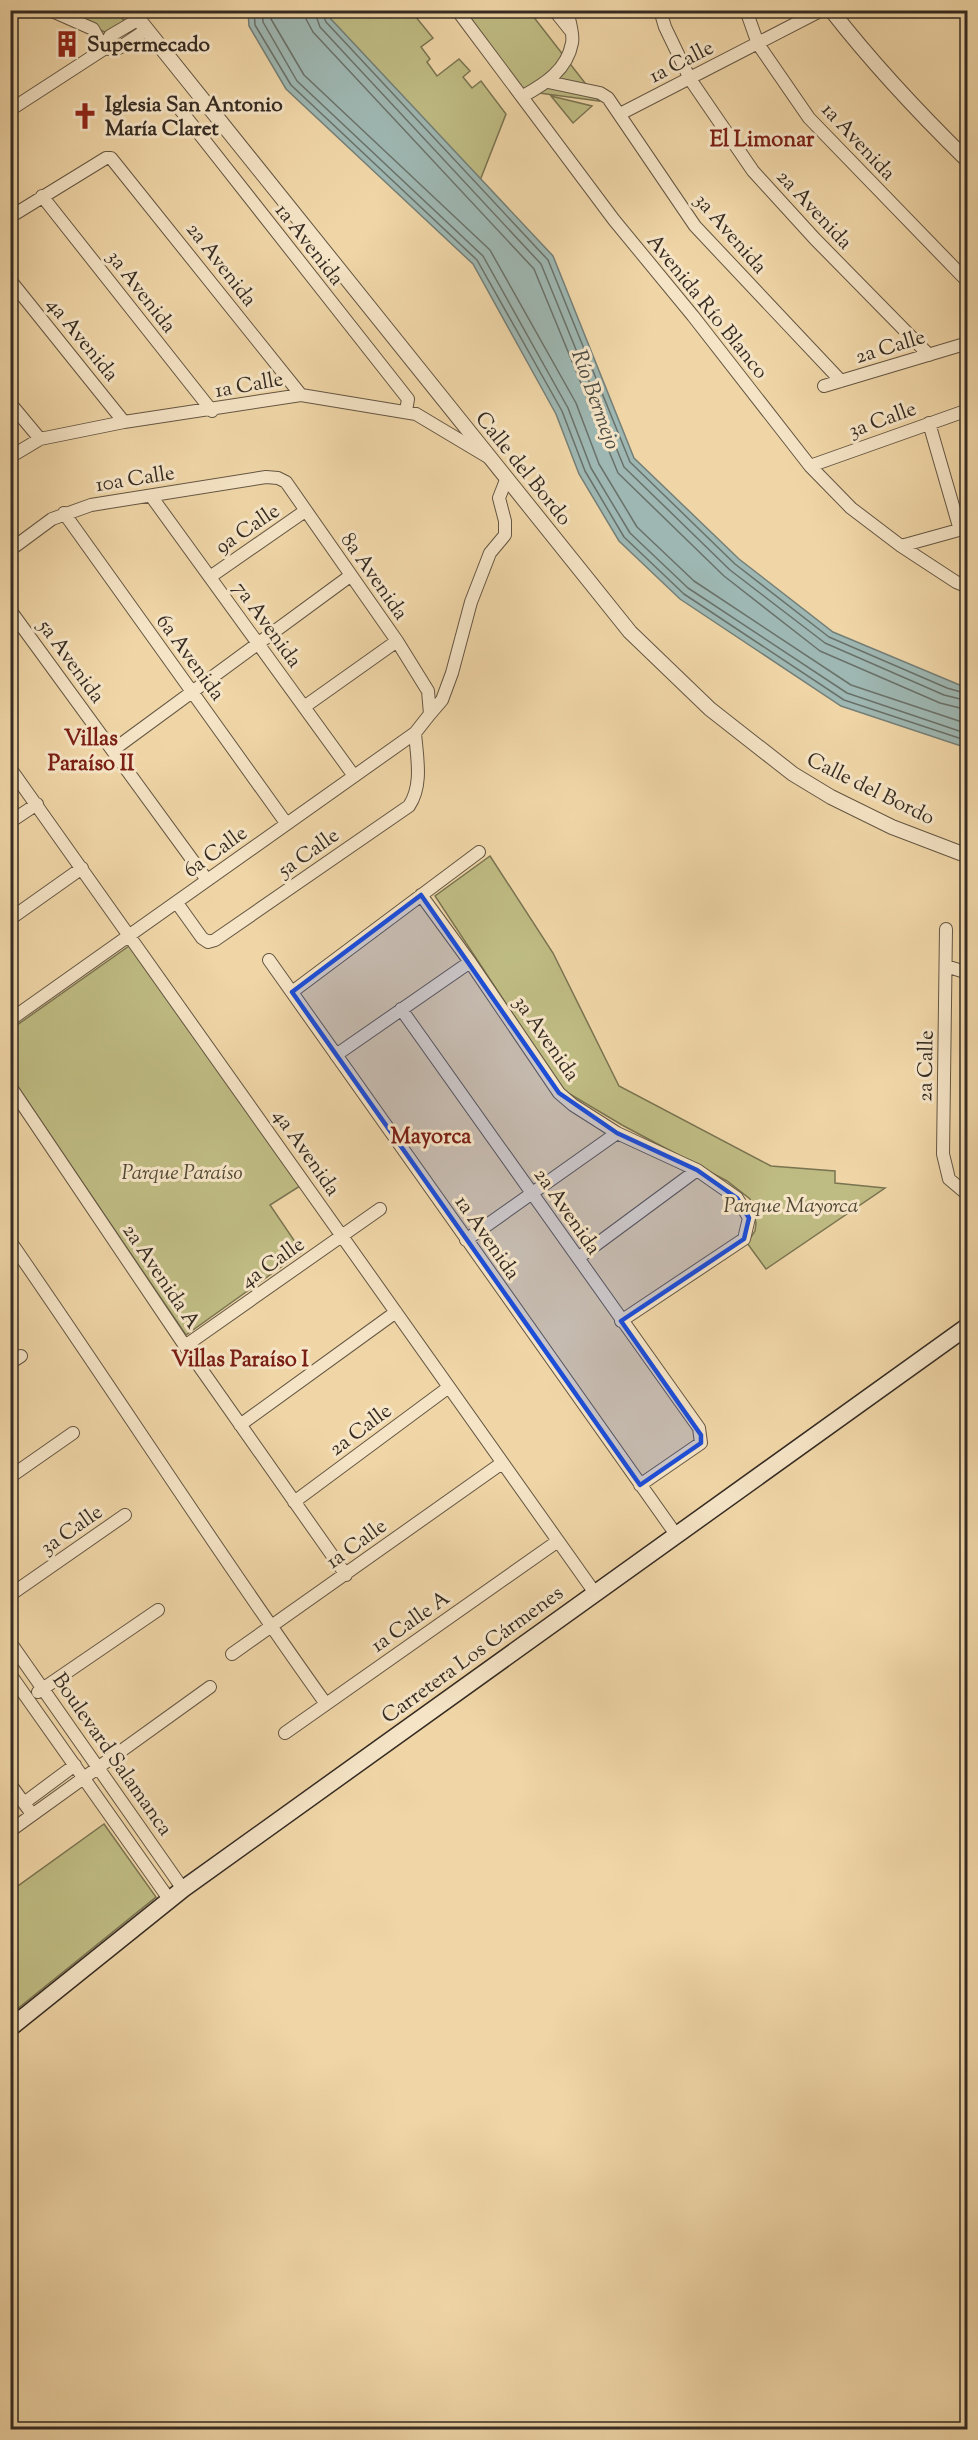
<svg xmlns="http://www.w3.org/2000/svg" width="978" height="2440" viewBox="0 0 978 2440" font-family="'Sorts Mill Goudy',serif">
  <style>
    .green { fill: #bfbc83; stroke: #7a7452; stroke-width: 1.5 }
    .water { fill: #9eb7b2; stroke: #747f78; stroke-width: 1.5 }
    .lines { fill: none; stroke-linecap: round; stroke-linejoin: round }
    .shore { stroke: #6a716a; stroke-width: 1.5 }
    .minor-casing { stroke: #645643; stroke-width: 14 }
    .tertiary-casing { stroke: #645643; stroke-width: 16 }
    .secondary-casing { stroke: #352b22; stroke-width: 19 }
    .minor { stroke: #f5e4c6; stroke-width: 12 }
    .tertiary { stroke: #f5e4c6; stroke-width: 14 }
    .secondary { stroke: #f5e4c6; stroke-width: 16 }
    .marked { fill: #1d4ed8; fill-opacity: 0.2; stroke: #1d4ed8; stroke-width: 4.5; stroke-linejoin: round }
    .labels { text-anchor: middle; stroke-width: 6; stroke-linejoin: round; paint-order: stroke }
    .poi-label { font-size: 21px; font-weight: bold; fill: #352b22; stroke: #f5e4c6; text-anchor: start }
    .street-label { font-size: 21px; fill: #352b22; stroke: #f5e4c6 }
    .park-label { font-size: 21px; font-style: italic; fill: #514835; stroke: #f5e4c6 }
    .neighbourhood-label { font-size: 22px; font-weight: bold; fill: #7a1f14; stroke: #f5e4c6 }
    .water-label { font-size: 22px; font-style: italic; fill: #4f4e46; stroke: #f5e4c6 }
  </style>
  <rect width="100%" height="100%" fill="#f0d6a7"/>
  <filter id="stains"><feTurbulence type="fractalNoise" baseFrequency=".00333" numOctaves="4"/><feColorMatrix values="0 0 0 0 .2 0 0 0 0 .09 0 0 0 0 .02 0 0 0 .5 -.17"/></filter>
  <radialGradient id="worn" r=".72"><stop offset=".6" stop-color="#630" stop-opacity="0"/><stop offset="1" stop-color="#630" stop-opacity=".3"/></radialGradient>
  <path class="green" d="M68,11H116L126,23L111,35L66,14Z
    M297,11H411L433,38L421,47L430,59L427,62L437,76L459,59L470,71L463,77L472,88L481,81L506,114L470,206Z
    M455,11H529L599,101L539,93L523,100Z
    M551,96L592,106L573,123Z
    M490,856L553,953L619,1086L771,1166L835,1171V1183L885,1188L766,1269L747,1243L755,1231L756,1223L750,1199L727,1181L622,1125L563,1090L435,896Z
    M129,946L300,1186L270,1205L302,1252L186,1335L11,1077L10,1030Z
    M104,1824L156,1897L11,2014V1891Z"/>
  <path class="water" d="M248,11H326L330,18L553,256L634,458L739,559L833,632L967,688V748L841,706L680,599L619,541L579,474L556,414L473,264L286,89L249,26Z"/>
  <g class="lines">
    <path class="shore" d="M254,10L255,25L291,85L477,260L562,411L585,471L624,537L684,594L844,700L968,741
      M262,10L263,22L297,81L483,256L568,408L591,468L630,533L688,588L847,693L968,734
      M271,10V19L304,75L490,250L576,403L599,464L637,527L694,581L851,685L968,724
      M305,10L306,19L313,32L534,269L618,473L724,576L820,651L940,703L968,710
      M314,10L320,27L541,264L624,467L730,570L825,643L944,695L968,701
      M321,10L326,22L548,260L630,462L735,564L829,637L947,688L968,694"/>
    <defs>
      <path id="minor" d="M50,10L93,29L104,49
        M457,10L614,220L693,316L810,466L851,508L901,546L956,582L968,587
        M554,10L570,30
        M660,10L665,27L690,79L753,171L815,239L929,355
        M746,10L758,44L809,118L968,282
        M104,49L119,48L146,30
        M548,82L600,93L608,98L695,226L841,381
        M523,96C545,84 567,70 572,43C574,34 569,20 567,10
        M175,103L408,399L406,411
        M10,110L104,49L110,36L139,19
        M620,114L822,10
        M42,196L212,411
        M10,217L106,158H111L301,395
        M10,280L124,422
        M824,386L968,343
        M10,403L40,439
        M929,423L960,530
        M10,457L40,439L124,422L301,395L416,414L488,457
        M810,466L968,410
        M151,496L354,776
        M64,513L286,823
        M901,546L966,528
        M10,550L52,519L91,505L266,477L278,478L286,482L397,641L428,691L430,714L415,733L10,1020
        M210,577L305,511
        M10,610L207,880
        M304,707L397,641
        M430,714L442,700L452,673L471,602L490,553L505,535V521L499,498L506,480
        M113,750L350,576
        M10,768L595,1593
        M10,822L37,804
        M421,895L470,962L559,1093L573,1105L617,1133L697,1170L737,1198L749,1218L744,1239L621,1321
        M177,903L202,938L208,942L215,940L409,806C423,785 417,758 415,733
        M10,919L82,868
        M946,929L943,1154L949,1179L968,1195
        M269,960L677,1536
        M946,966L968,973
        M292,992L479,852
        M401,1009L699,1428L701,1443L640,1485
        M336,1055L470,962
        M10,1086L185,1346L346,1575
        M466,1240L617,1133
        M10,1241C117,1395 217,1552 326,1704
        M578,1258L697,1170
        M185,1346L380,1209
        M10,1363L21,1356
        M240,1425L396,1312
        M10,1477L73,1433
        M294,1502L449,1387
        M10,1595L125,1515
        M10,1642L183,1889
        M232,1654L502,1463
        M10,1674L169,1899
        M38,1692L158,1610
        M285,1733L558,1541
        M10,1784L29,1810
        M24,1803L75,1765
        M10,1831L210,1687"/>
      <path id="tertiary" d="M131,10L630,632L710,709L793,774L831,797L892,827L968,856
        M831,10C873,64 919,113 968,161"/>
      <path id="secondary" d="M10,2028L183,1889L968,1326"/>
    </defs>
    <use href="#minor" class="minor-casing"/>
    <use href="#tertiary" class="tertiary-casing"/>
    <use href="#secondary" class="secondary-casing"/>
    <use href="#minor" class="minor"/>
    <use href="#tertiary" class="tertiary"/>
    <use href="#secondary" class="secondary"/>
  </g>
  <path class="marked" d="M421,895L559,1093L617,1133L697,1170L737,1198L749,1218L744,1239L621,1321L701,1435V1443L640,1485L292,992Z"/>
  <defs>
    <symbol id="building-bare" viewBox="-9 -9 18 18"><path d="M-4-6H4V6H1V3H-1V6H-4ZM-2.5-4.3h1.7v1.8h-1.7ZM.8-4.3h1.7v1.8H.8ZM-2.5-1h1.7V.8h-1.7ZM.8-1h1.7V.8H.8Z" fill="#8f2418" stroke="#f5e4c6" stroke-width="2.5" paint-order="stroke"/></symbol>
    <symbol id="church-bare" viewBox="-9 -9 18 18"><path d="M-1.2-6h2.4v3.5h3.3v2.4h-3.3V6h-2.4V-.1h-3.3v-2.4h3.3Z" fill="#8f2418" stroke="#f5e4c6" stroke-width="2.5" paint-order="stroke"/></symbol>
  </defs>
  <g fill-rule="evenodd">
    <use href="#building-bare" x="48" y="25" width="38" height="38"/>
    <use href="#church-bare" x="66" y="97" width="38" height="38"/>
  </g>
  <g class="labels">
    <g class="poi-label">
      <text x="87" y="51">Supermecado</text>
      <text x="105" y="111">Iglesia San Antonio<tspan x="105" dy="24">María Claret</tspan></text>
    </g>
    <g class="street-label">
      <text transform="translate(681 61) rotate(-27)" y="7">1a Calle</text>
      <text transform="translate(859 141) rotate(47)" y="7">1a Avenida</text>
      <text transform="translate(815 209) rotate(47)" y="7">2a Avenida</text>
      <text transform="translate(731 233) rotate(49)" y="7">3a Avenida</text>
      <text transform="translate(310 244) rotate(52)" y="7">1a Avenida</text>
      <text transform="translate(222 264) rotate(52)" y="7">2a Avenida</text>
      <text transform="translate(142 291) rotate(52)" y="7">3a Avenida</text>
      <text transform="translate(708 306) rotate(51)" y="7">Avenida Río Blanco</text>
      <text transform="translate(83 339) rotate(51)" y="7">4a Avenida</text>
      <text transform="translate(890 346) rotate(-17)" y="7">2a Calle</text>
      <text transform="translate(249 384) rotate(-10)" y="7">1a Calle</text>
      <text transform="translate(882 419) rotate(-20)" y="7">3a Calle</text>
      <text transform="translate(524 468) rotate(51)" y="7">Calle del Bordo</text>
      <text transform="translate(135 478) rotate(-9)" y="7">10a Calle</text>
      <text transform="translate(247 528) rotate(-34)" y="7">9a Calle</text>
      <text transform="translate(375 576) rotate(55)" y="7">8a Avenida</text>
      <text transform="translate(268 624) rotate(54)" y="7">7a Avenida</text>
      <text transform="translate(191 657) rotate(54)" y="7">6a Avenida</text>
      <text transform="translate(72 661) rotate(54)" y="7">5a Avenida</text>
      <text transform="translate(871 788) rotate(26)" y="7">Calle del Bordo</text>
      <text transform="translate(215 851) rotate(-36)" y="7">6a Calle</text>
      <text transform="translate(308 852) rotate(-35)" y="7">5a Calle</text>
      <text transform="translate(547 1038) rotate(55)" y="7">3a Avenida</text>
      <text transform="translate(925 1066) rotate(-89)" y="7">2a Calle</text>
      <text transform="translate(307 1152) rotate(55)" y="7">4a Avenida</text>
      <text transform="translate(568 1211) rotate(55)" y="7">2a Avenida</text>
      <text transform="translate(488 1237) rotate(55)" y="7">1a Avenida</text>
      <text transform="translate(272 1262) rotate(-35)" y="7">4a Calle</text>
      <text transform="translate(162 1276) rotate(56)" y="7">2a Avenida A</text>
      <text transform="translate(360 1429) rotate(-37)" y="7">2a Calle</text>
      <text transform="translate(71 1529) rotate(-35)" y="7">3a Calle</text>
      <text transform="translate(356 1543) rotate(-36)" y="7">1a Calle</text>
      <text transform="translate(410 1621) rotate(-35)" y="7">1a Calle A</text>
      <text transform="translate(472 1654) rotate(-36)" y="7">Carretera Los Cármenes</text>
      <text transform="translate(113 1754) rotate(55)" y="7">Boulevard Salamanca</text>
    </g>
    <g class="park-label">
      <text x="182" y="1179">Parque Paraíso</text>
      <text x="791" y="1212">Parque Mayorca</text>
    </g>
    <g class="neighbourhood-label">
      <text x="762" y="146">El Limonar</text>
      <text x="91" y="745">Villas<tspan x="91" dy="25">Paraíso II</tspan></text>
      <text x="431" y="1143">Mayorca</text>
      <text x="240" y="1366">Villas Paraíso I</text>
    </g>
    <g class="water-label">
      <text transform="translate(597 399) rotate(70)" y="8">Río Bermejo</text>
    </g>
  </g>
  <rect width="978" height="2440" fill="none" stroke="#f0d6a7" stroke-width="36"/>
  <rect x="12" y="12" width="954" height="2416" fill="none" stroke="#352b22" stroke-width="3"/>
  <rect x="18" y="18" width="942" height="2404" fill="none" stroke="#352b22" stroke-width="1.5"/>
  <rect width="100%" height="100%" filter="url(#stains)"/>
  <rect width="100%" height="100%" fill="url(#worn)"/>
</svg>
